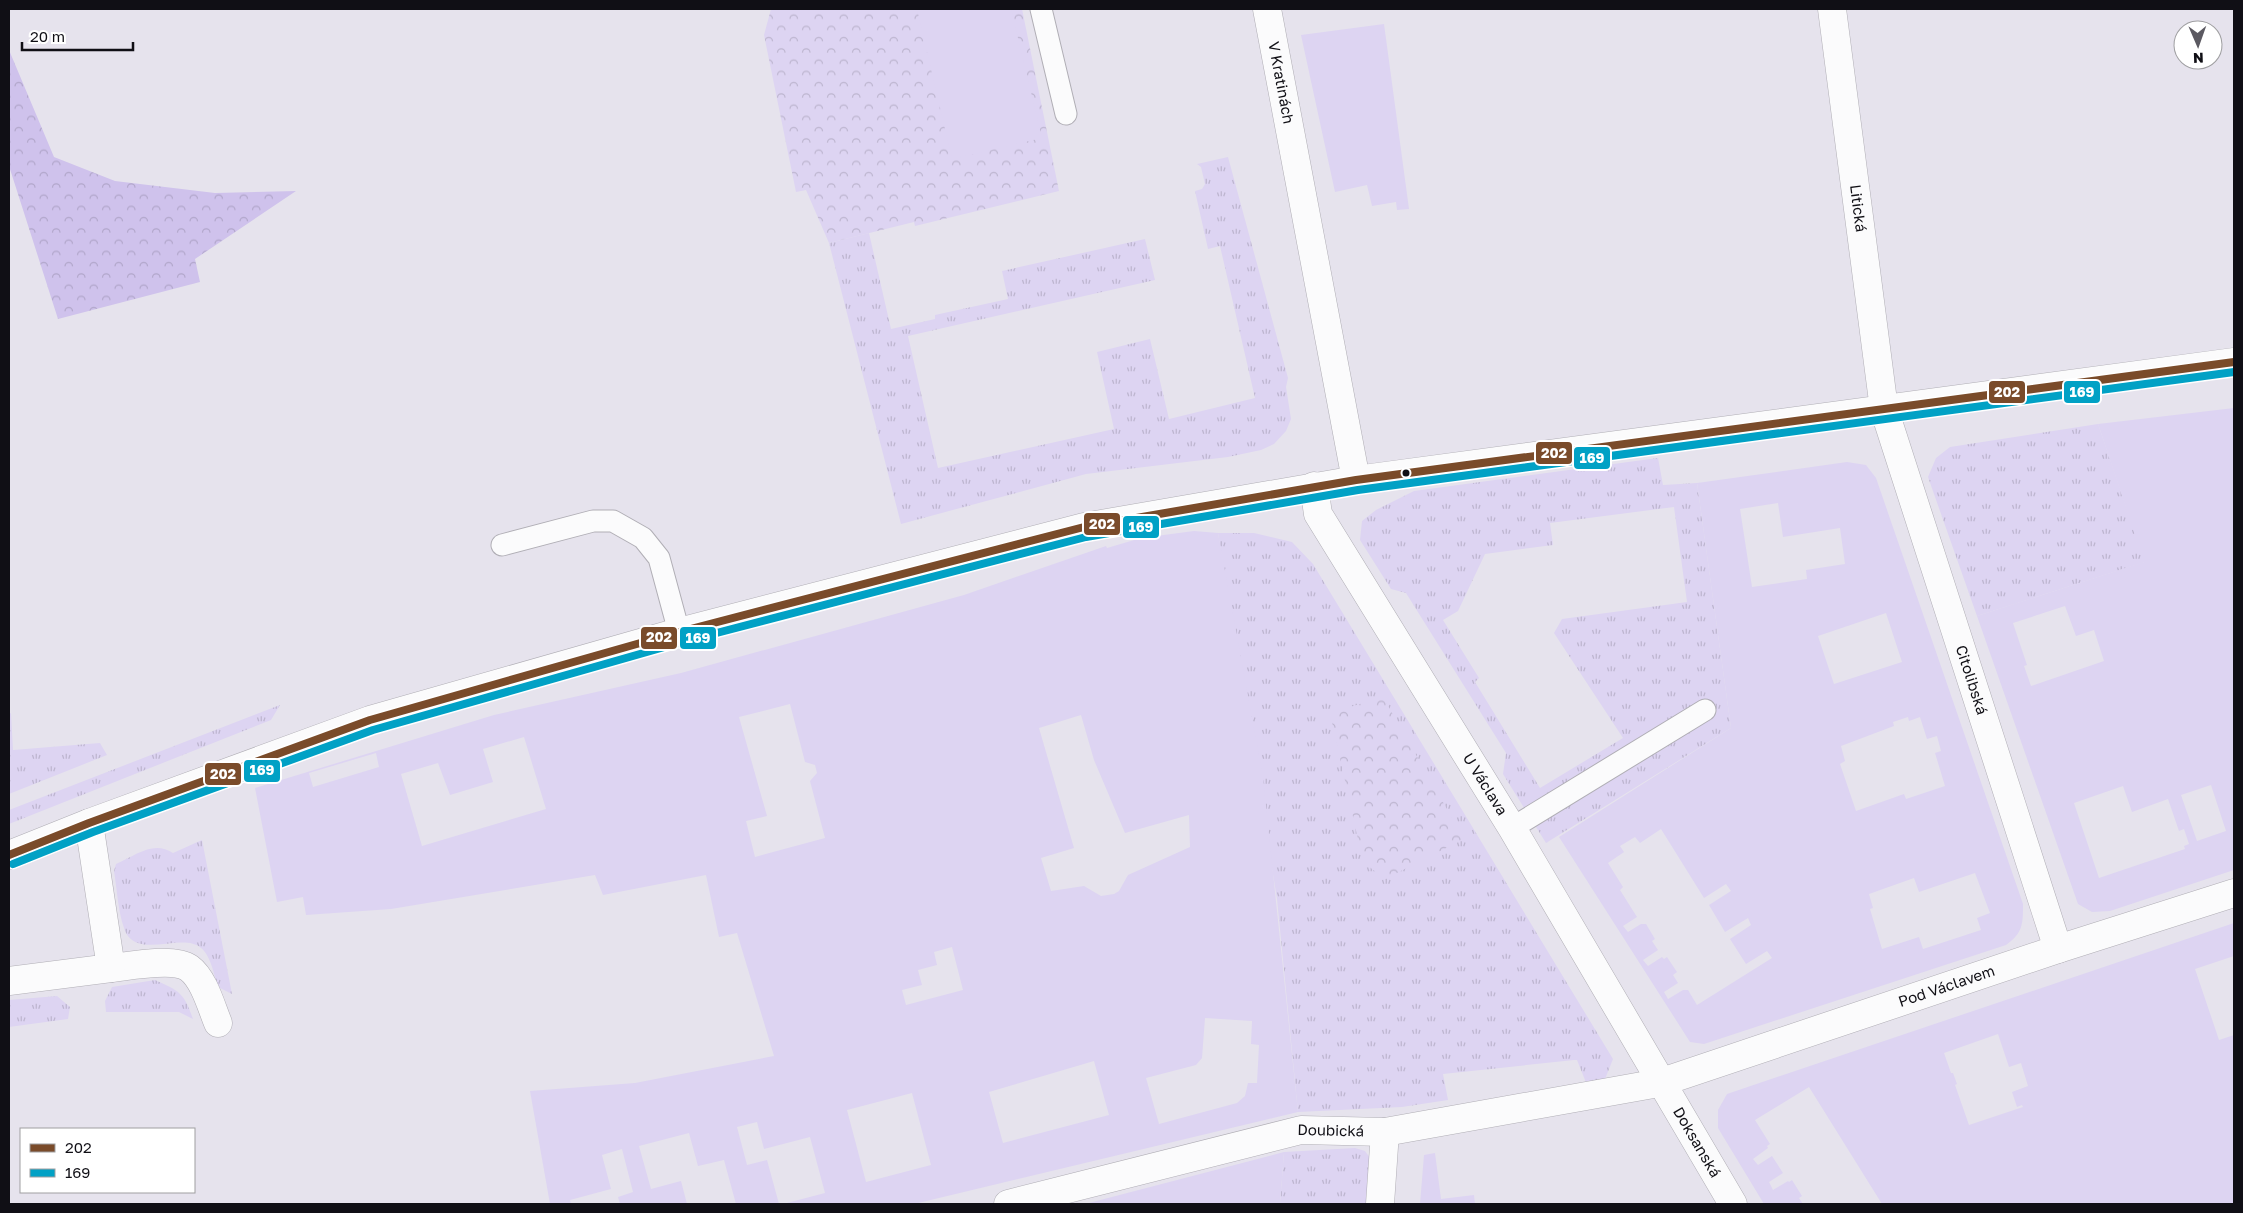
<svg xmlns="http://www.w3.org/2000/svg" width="2243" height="1213" viewBox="0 0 2243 1213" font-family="'Golos Text',sans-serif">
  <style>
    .grass { fill: url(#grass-tufts); fill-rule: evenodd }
    .forest { fill: url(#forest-crowns) }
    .park { fill: url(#park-crowns) }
    .garden { fill: #ddd4f2; fill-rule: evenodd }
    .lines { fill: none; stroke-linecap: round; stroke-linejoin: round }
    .service-casing { stroke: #b0aeb5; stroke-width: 23 }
    .minor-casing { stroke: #b0aeb5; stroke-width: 29 }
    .tertiary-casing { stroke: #b0aeb5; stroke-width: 29 }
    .service { stroke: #fbfbfc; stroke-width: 21 }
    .minor { stroke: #fbfbfc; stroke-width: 28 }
    .tertiary { stroke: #fbfbfc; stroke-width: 28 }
    .bus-1-casing { stroke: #fff; stroke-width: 11 }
    .bus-2-casing { stroke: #fff; stroke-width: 11 }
    .bus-1 { stroke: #7a4b2a; stroke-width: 8 }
    .bus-2 { stroke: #01a1c5; stroke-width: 8 }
    .bus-dot { fill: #100f15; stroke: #fff; stroke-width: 2 }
    .labels { text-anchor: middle; stroke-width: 4.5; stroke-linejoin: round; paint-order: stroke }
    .street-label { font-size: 15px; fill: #100f15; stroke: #fff }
    .line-badge { stroke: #fff; stroke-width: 2 }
    .badge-label { font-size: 14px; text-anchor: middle; font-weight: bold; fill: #fff }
  </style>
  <defs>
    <pattern id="grass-tufts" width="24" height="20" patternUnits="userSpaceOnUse" patternTransform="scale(1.25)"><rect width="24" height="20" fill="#ddd4f2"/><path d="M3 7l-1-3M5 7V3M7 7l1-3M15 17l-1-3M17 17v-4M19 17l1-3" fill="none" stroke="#bdb5cf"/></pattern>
    <pattern id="forest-crowns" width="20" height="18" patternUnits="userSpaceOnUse" patternTransform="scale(1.25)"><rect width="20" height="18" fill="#cfc2ec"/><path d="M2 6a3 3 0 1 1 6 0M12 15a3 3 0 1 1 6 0" fill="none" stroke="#b1a6ca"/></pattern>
    <pattern id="park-crowns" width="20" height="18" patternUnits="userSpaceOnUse" patternTransform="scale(1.25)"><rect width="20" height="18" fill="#ddd4f2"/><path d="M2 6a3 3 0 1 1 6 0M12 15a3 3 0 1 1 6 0" fill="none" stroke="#bdb5cf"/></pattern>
  </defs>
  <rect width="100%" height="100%" fill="#e6e3ed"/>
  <path class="grass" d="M1228,157L1288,378L1286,387L1291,419L1286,431L1274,444L1261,450L1228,457L1086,474L901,524L829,243L869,233L891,329L935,319V315L1008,299L1002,271L1145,239L1155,280L908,336L938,468L1114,429L1097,352L1150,339L1169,419L1255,398L1220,246L1208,249L1195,191L1202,189L1205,184L1201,167L1197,164Z
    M2098,424L2145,562L1977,616L1928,477L1936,458L1950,447Z
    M1658,458L1663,485L1697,483L1731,728L1546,843L1503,774L1506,753L1406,593L1391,589L1360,540L1362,521L1376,510L1414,491ZM1674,507L1687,602L1562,619L1554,633L1623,738L1540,788L1475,682L1479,678L1443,620L1458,611L1485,554L1553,545L1550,523Z
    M1218,533H1254L1292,542L1313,564L1613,1059L1603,1084L1587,1085L1577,1060H1574L1443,1074L1448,1100L1402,1107L1298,1112L1277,899Z
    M280,705L271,720L9,824V810Z
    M11,713L13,750L100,743L107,755L9,794V714Z
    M202,840L232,994L218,987C214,975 211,956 201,948C182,931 135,962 124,928C118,911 117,889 114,871L116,864C136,855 154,840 173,853Z
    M155,980C180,991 184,993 193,1019L179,1012H106L105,1001L112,987Z
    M57,996L70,1007L68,1019L9,1027V1000Z
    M1355,1148L1365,1151L1373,1162L1370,1204H1280L1284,1152Z"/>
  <path class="forest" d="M9,50L54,157L115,181L215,193L296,191L195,259L200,282L58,319L9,166Z"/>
  <path class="park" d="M771,9H1022L1059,191L915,226L914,222L829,243L806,190L796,192L764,35Z
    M1383,697L1464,839L1385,879L1363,862L1330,713Z"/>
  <path class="garden" d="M917,9H1011L1042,138L952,159Z
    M1384,24L1409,209L1397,210L1396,202L1372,206L1367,185L1335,192L1301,35Z
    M2234,408V870L2110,911L2092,912L2078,904L1977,616L2144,562L2098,424ZM2065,606L2076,636L2094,630L2104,661L2031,686L2024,666L2027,665L2013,623ZM2211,785L2226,831L2197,841L2181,795ZM2123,786L2132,812L2168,799L2179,831L2184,829L2189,844L2184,846L2185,849L2099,878L2074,803Z
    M1847,462L1866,465L1876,478L2023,904C2023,924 2023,933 2006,945L1704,1044L1690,1042L1559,837L1731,728L1697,483ZM1778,503L1783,537L1840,528L1845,564L1806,570L1807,579L1752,587L1740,509ZM1886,613L1902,662L1834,684L1818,636ZM1908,717L1909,721L1920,717L1927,739L1937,736L1941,751L1935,753L1945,786L1906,799L1904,794L1856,811L1840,764L1845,761L1841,746L1894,726L1893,722ZM1661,829L1704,898L1726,884L1731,891L1709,905L1725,932L1748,918L1751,925L1730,939L1746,964L1767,951L1772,958L1697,1005L1688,990H1683L1668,999L1664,992L1678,983L1673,975L1677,972L1667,957L1664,959L1662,957L1648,966L1643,960L1658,950L1652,941L1655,939L1646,924H1641L1628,932L1623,926L1637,917L1620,890L1623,887L1608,863L1624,852L1620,846L1635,837L1640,843ZM1975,873L1990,913L1977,918L1981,930L1923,949L1919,937L1882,949L1870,909L1873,908L1869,894L1914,878L1919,892Z
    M1194,531L1218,533L1263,777L1298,1112L914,1204H783L825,1193L810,1137L764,1149L757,1122L737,1127L747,1165L767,1160L779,1204H736L724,1160L698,1166L689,1133L639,1146L651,1189L681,1181L687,1204H620L618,1197L633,1192L622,1149L602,1155L611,1189L570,1200L571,1204H550L530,1091L635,1083L774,1056L737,933L719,937L706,875L603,895L595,875L391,909L306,915L303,897L277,902L255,788L494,715L681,673L964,595L1106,546L1107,548L1141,538ZM790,704L805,762L815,765L817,773L810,781L825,838L755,857L746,821L767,816L739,717ZM1081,715L1094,760L1125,833L1189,815L1190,847L1128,875L1119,891L1114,894L1101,896L1084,886L1051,891L1041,858L1074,848L1039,728ZM524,737L546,809L422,846L401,774L438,763L450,795L493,782L483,749ZM376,753L379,767L313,787L309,773ZM952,947L963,990L906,1005L902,990L922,985L918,970L937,965L934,952ZM1205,1018L1252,1021L1251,1044L1259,1045L1257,1083H1248L1245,1096L1237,1103L1159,1124L1146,1078L1196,1065L1202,1058ZM1094,1061L1109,1115L1003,1143L989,1092ZM912,1093L931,1165L866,1182L847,1110Z
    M2234,923V956L2195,969L2219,1040L2234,1035V1204H1882L1809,1087L1755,1120L1770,1144L1767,1146L1768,1148L1753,1159L1758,1165L1772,1156L1783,1173L1769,1182L1773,1190L1788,1181L1789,1182L1792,1180L1802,1196L1799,1198L1803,1204H1764L1718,1128V1110L1727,1094ZM1998,1034L2009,1067L2021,1063L2028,1086L2012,1092L2017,1107L2022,1105L2023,1107L1969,1125L1955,1085L1957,1084L1953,1073H1951L1944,1053Z
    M1284,1152L1280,1204H1085Z
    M1435,1153L1441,1199L1474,1195L1475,1204H1420L1424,1155Z"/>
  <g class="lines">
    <defs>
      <path id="service" d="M1041,9L1066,114
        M502,545L593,521H613L643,538L659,558L679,632
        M1512,828L1705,710"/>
      <g id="minor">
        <path id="s1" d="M1267,9L1356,480"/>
        <path id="s2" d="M1832,9L1884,409L2058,949"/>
        <path id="s3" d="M1314,486L1318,514L1512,828L1733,1204"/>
        <path d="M111,968C129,966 174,957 189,968C204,979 211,1006 218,1023"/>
        <path d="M9,981L111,968L89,823"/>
        <path id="s4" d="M1008,1204L1301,1130L1385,1132L1659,1083L2058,949L2234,893"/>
        <path d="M1380,1204L1385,1132"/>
      </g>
      <path id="tertiary" d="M9,855L89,823L370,720L679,632L1084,527L1356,480L2234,362"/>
    </defs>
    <use href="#service" class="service-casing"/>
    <use href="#minor" class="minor-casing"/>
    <use href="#tertiary" class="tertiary-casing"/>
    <use href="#service" class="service"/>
    <use href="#minor" class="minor"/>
    <use href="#tertiary" class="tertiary"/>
    <defs>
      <path id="bus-1" d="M9,855L89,823L370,720L679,632L1084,527L1356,480L2234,362"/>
      <path id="bus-2" d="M13,864L93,832L373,730L682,642L1086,537L1358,490L2234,372"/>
    </defs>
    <use href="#bus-1" class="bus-1-casing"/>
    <use href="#bus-2" class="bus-2-casing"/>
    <use href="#bus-1" class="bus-1"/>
    <use href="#bus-2" class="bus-2"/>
  </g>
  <circle class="bus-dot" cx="1406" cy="473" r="4.5"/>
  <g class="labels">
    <g class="street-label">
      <text dy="5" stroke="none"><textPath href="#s1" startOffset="75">V Kratinách</textPath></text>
      <text dy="5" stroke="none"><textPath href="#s2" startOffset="201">Litická</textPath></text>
      <text dy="5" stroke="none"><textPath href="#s2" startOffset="688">Citolibská</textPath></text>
      <text dy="5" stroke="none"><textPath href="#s3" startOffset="346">U Václava</textPath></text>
      <text dy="5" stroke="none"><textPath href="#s4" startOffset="968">Pod Václavem</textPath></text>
      <text dy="5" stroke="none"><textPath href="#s4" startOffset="332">Doubická</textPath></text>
      <text dy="5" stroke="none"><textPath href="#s3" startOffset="762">Doksanská</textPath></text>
    </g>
  </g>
  <g class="line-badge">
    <rect x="2063" y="380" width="38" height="24" rx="5" fill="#01a1c5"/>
    <rect x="1988" y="380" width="38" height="24" rx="5" fill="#7a4b2a"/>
    <rect x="1535" y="441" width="38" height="24" rx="5" fill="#7a4b2a"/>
    <rect x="1573" y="446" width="38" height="24" rx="5" fill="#01a1c5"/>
    <rect x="1083" y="512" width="38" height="24" rx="5" fill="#7a4b2a"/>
    <rect x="1122" y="515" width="38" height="24" rx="5" fill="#01a1c5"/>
    <rect x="640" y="626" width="38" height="24" rx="5" fill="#7a4b2a"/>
    <rect x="679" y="626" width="38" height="24" rx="5" fill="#01a1c5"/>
    <rect x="243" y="759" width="38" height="24" rx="5" fill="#01a1c5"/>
    <rect x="204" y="762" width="38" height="24" rx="5" fill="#7a4b2a"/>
  </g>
  <g class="badge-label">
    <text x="2082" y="397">169</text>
    <text x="2007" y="397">202</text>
    <text x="1554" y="458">202</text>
    <text x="1592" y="463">169</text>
    <text x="1102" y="529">202</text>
    <text x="1141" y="532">169</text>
    <text x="659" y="642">202</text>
    <text x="698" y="643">169</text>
    <text x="262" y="775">169</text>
    <text x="223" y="779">202</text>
  </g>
  <rect width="2243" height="1213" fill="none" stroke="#100f15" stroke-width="20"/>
  <rect x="20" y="1128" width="175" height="65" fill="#ffffff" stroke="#9f9fa1"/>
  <rect x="30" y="1144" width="25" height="8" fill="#7a4b2a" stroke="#9f9fa1"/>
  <text x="65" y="1153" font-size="15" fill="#100f15">202</text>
  <rect x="30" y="1169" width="25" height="8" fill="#01a1c5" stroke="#9f9fa1"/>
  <text x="65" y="1178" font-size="15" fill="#100f15">169</text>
  <g transform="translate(2198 45) rotate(178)"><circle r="24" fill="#ffffff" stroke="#9f9fa1"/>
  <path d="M0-4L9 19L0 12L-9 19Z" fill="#5b5961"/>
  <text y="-8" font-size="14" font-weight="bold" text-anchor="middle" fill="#100f15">N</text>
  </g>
  <path d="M22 42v8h111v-8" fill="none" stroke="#100f15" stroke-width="2.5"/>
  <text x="30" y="42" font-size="15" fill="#100f15" stroke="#ffffff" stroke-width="4" paint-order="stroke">20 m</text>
</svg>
